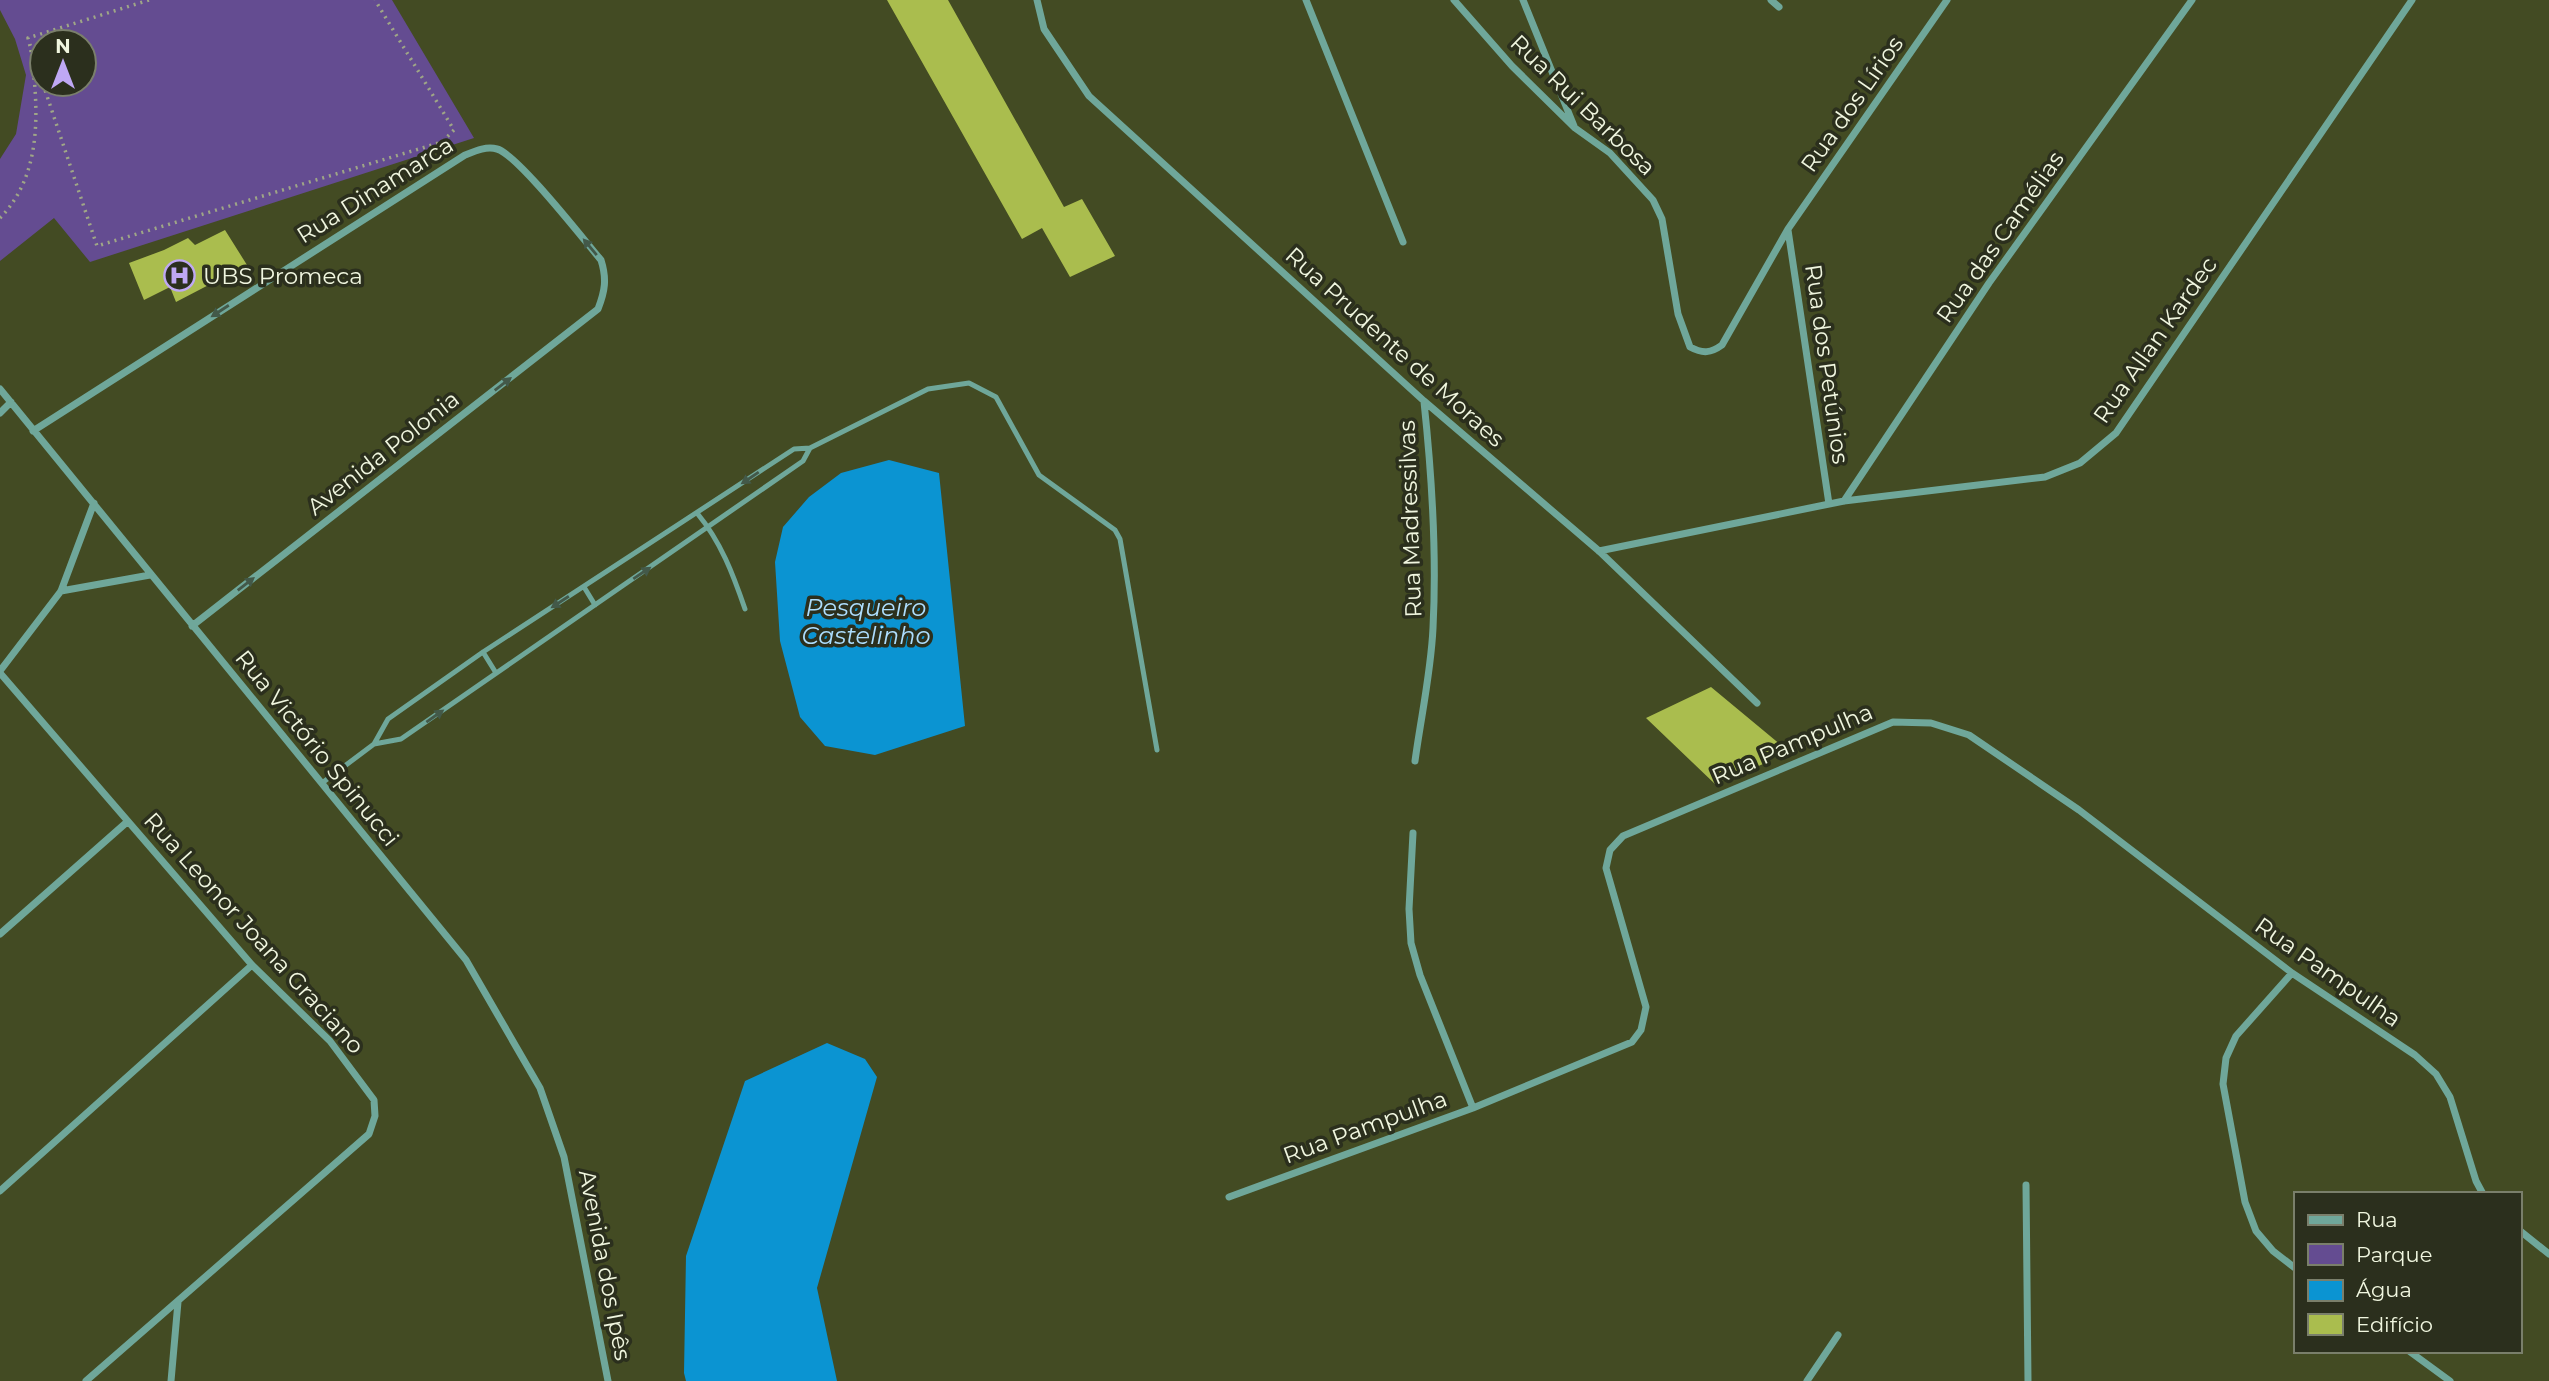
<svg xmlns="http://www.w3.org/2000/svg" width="2549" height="1381" viewBox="0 0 2549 1381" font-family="Montserrat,sans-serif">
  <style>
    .green { fill: #644c91; fill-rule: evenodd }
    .water { fill: #0b94d2 }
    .building { fill: #aabd4e }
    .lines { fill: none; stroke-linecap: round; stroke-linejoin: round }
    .path { stroke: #9fa687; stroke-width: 3.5; stroke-dasharray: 2 5; stroke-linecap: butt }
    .lane { stroke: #6fa79a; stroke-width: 5 }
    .street { stroke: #6fa79a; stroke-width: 7 }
    .oneway { fill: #435949 }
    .labels { text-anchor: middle; stroke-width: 7; stroke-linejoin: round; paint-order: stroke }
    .street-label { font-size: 23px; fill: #f0f6df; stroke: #2b2f1d }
    .poi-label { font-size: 23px; fill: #f0f6df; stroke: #2b2f1d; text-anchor: start }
    .water-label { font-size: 24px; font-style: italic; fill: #adddfd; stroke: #2b2f1d }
  </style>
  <rect width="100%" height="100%" fill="#434b23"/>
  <path class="green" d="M0,0H392L474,138L90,262L54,218L0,261V159L16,134L26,75L15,39L0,10ZM42,42H84V84H42Z"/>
  <path class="water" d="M889,460L939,473L965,726L875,755L825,746L800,717L780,641L775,562L783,527L809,497L841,473Z
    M827,1043L865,1059L877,1077L817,1288L837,1381H686L684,1373L686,1256L745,1081Z"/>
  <path class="building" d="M887,0H948L1064,207L1082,199L1115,256L1070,277L1042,228L1022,239Z
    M225,230L247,265L176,302L170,287L144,300L129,263L164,250L188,238L195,245Z
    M1711,687L1781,745L1768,762L1715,784L1646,718Z"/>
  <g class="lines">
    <path class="path" d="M30,46L28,38L149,0
      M33,53L42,81
      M43,84L97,246L442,142L454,130L375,0
      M0,218C45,172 38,102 30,44"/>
    <path class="lane" d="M697,513C721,542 733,574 745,609
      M584,587L595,605
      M483,652L496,673
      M374,744L401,739L803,461L810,448
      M322,783L374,744L388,719L483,652L794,449L810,448L928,389L969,383L996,397L1039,475L1115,530L1120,539L1157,750"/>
    <path class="street" d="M1037,0L1044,29L1089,96L1424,401L1599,551L1757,703
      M1306,0L1403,242
      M1454,0L1512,66L1575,128L1610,153L1653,200L1662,219L1678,314L1690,347C1703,354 1711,353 1722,345L1788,229L1947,0
      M1523,0L1574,126
      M1771,0L1779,7
      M1788,230L1829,504
      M0,389L466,960L540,1088L564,1157L608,1381
      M0,413L11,402
      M33,431L465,155C475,151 486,146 497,149C517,154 584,240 601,260C607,279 605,291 598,309L192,626
      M1844,501L1989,283L2192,0
      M1599,551L1844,501L2045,477L2080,463L2116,433L2412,0
      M61,591L150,575
      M0,671L61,591L94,503
      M0,673L252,965L330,1041L374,1100L375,1116L369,1134L86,1381
      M1415,761C1421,717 1431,672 1433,628C1437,552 1432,477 1424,402
      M1413,833L1409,909L1411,943L1420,975L1473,1108
      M0,934L127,822
      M2292,973L2236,1036L2226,1058L2223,1084L2245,1202L2256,1231L2273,1251L2295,1268
      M2026,1185L2028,1381
      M0,1191L252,965
      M1229,1197L1473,1108L1632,1042L1641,1030L1646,1007L1606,868L1610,850L1623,836L1893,722L1931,723L1969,735L2079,810L2292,973L2415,1055L2436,1074L2450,1097L2476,1181L2483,1194
      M2519,1230L2549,1254
      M2409,1351L2450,1381
      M171,1381L178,1302
      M1807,1381L1838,1335"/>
  </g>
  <defs><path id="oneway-solid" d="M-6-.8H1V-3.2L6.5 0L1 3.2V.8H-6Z" transform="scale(1.75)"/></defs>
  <g class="oneway">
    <use href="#oneway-solid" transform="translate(590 247) rotate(-130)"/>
    <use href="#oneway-solid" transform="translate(220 311) rotate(147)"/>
    <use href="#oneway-solid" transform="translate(503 384) rotate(-38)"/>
    <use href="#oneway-solid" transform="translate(750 478) rotate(146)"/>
    <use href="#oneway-solid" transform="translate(642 573) rotate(-34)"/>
    <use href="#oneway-solid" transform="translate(246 584) rotate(-38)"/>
    <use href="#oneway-solid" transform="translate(560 602) rotate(147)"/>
    <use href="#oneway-solid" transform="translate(435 716) rotate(-35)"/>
  </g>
  <defs>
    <symbol id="hospital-ring" viewBox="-11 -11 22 22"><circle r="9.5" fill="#2b2f1d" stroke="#bfa8f4" stroke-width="1.5"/><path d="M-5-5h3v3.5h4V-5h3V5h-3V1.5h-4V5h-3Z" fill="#bfa8f4"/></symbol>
  </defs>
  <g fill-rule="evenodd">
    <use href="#hospital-ring" x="162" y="258" width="35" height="35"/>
  </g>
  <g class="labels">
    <g class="street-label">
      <text transform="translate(1852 104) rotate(-55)" y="8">Rua dos Lírios</text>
      <text transform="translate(1583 105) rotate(44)" y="8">Rua Rui Barbosa</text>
      <text transform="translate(375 190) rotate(-32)" y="8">Rua Dinamarca</text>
      <text transform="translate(2000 237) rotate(-55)" y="8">Rua das Camélias</text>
      <text transform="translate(2155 340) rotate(-55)" y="8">Rua Allan Kardec</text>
      <text transform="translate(1395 347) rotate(42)" y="8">Rua Prudente de Moraes</text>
      <text transform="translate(1827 364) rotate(82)" y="8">Rua dos Petúnios</text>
      <text transform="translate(383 453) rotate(-38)" y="8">Avenida Polonia</text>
      <text transform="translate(1410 519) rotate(-92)" y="8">Rua Madressilvas</text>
      <text transform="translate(1792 744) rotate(-23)" y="8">Rua Pampulha</text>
      <text transform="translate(317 748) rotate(51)" y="8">Rua Victório Spinucci</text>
      <text transform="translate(254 933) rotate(48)" y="8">Rua Leonor Joana Graciano</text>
      <text transform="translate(2328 972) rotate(35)" y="8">Rua Pampulha</text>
      <text transform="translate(1365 1127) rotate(-20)" y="8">Rua Pampulha</text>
      <text transform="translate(605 1265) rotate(79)" y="8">Avenida dos Ipês</text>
    </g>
    <g class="poi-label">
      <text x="203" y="284">UBS Promeca</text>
    </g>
    <g class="water-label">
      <text x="866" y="616">Pesqueiro<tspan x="866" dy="28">Castelinho</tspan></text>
    </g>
  </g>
  <rect x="2294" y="1192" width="228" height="161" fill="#2b2f1d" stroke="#7a7f6b" stroke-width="2"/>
  <rect x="2308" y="1215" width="35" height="10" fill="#6fa79a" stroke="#7a7f6b" stroke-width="2"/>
  <text x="2356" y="1227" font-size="21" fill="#f0f6df">Rua</text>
  <rect x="2308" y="1244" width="35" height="21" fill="#644c91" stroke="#7a7f6b" stroke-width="2"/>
  <text x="2356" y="1262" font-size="21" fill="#f0f6df">Parque</text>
  <rect x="2308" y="1280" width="35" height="21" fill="#0b94d2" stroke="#7a7f6b" stroke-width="2"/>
  <text x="2356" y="1297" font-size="21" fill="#f0f6df">Água</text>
  <rect x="2308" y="1314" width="35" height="21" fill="#aabd4e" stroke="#7a7f6b" stroke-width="2"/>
  <text x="2356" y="1332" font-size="21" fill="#f0f6df">Edifício</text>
  <g transform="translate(63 63)"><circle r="33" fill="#2b2f1d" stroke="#7a7f6b" stroke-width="2"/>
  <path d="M0-5L12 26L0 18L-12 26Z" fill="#bfa8f4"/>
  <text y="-10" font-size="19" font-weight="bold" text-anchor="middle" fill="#f0f6df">N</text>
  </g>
</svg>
